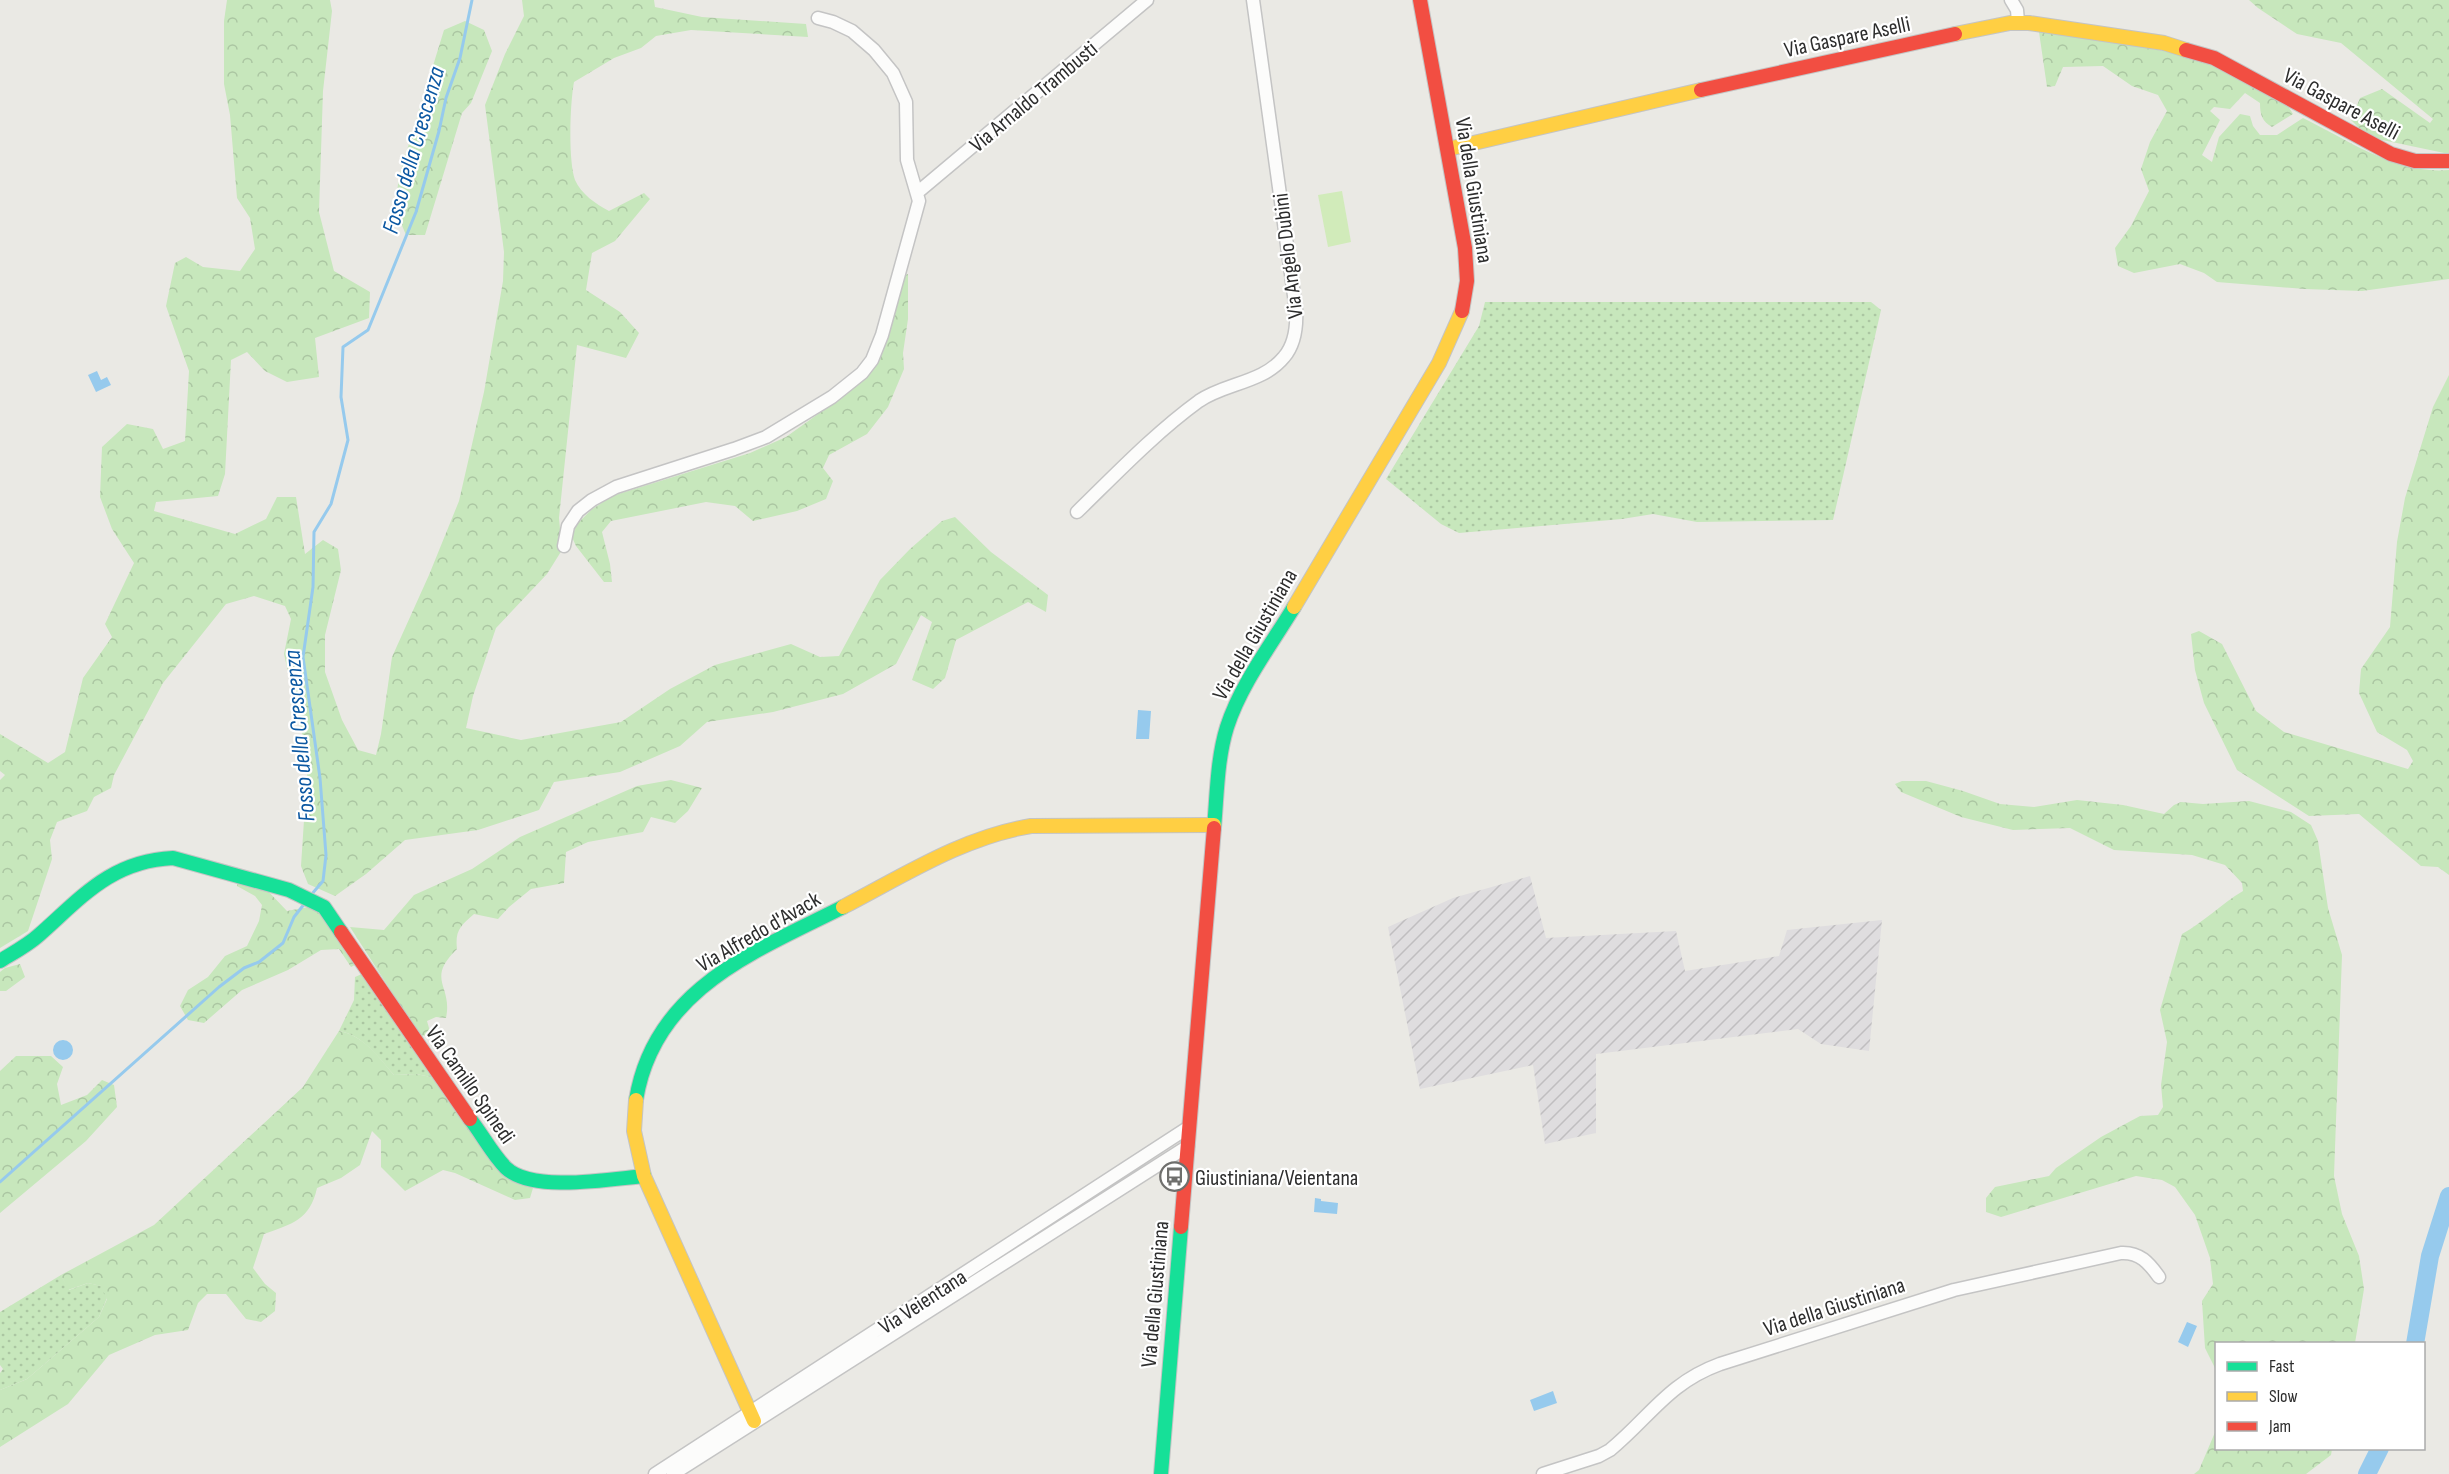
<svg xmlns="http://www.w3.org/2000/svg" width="2449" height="1474" viewBox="0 0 2449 1474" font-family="'Sofia Sans Condensed',sans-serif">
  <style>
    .industrial { fill: url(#industrial-furrows) }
    .green { fill: url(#green-dots) }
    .forest { fill: url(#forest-crowns) }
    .pitch { fill: #d1ebba }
    .water { fill: #96caed }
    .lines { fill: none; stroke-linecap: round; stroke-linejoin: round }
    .stream { stroke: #96caed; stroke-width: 3 }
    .river { stroke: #96caed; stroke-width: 18 }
    .street-casing { stroke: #c4c4c4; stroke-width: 15 }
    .fast-casing { stroke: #c4c4c4; stroke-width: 16 }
    .slow-casing { stroke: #c4c4c4; stroke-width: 16 }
    .jam-casing { stroke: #c4c4c4; stroke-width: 16 }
    .street { stroke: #fcfcfb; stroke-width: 12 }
    .fast { stroke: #16e098; stroke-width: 14 }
    .slow { stroke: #ffcf43; stroke-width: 14 }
    .jam { stroke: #f24e42; stroke-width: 14 }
    .labels { text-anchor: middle; stroke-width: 4.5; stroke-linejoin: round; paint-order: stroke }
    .street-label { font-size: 22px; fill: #2d2d2d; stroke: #fff }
    .poi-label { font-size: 22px; fill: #2d2d2d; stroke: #fff; text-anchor: start }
    .water-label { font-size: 24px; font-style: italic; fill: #0c58a2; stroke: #fff }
  </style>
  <defs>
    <pattern id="industrial-furrows" width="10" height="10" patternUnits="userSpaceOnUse" patternTransform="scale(1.5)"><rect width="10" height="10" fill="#dfdddf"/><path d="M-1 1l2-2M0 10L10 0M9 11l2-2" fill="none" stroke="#c0bec0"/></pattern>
    <pattern id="green-dots" width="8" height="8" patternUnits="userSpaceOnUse" patternTransform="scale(1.5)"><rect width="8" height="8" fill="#c7e7bc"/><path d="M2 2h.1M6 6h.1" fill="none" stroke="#abc6a2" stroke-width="1.8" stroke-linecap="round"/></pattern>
    <pattern id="forest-crowns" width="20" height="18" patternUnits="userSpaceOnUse" patternTransform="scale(1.5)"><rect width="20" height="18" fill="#c7e7bc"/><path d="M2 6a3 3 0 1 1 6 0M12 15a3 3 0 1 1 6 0" fill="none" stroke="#abc6a2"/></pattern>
  </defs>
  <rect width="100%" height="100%" fill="#eae9e4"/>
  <path class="industrial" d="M1530,876L1546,938L1676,931L1685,971L1779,956L1787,930L1882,920L1869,1051L1821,1044L1798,1029L1596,1054V1133L1545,1144L1533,1065L1420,1089L1388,927L1453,898Z"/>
  <path class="green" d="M1485,302H1871L1881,310L1833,520L1697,522L1653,514L1622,519L1459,533L1441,524L1386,479L1479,326Z
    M364,973L436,1078L416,1074L394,1075C378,1057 363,1035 339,1031L354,1000L355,977Z
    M61,1275L69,1290L88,1283L102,1286L107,1298L99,1317L27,1379L0,1390V1373L3,1369L0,1365V1312Z"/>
  <path class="forest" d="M227,0H330L332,11L323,91L319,212L334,271L370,292L369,318L315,338L319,377L287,382L265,371L247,352L231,360L225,474L218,496L156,502L154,511L235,534L266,519L277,497H296L305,554L323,540L338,549L341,570L325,635V672L342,720L358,750L376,755L381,734L392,657L429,575L459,501L484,392L503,281L504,252L485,105L505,54L524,16L522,0H654L655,7L702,17L806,24L808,37L691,30L656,36L641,48L614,58L574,82C570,103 568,160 575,180C581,194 596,204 609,211L644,193L650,199L615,241L592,253L586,290L620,312L639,333L626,358L577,345L559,518L562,550L547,574L496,628L473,696L466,728L521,740L621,722L670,689L715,665L791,644L820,657L839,656L880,580L910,549L942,521L955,517L991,552L1048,595L1046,612L1028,602L956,640L945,678L933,689L912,680L932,622L921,615L896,664L843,694L773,712L707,722L680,746L620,772L554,782L539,810L478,830L405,840L366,874L335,896L308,884L301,866L308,759L284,654L291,619L285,606L254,596L226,604L163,683L114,775L111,788L94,797L87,811L57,822L50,840L52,859L28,931L0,948V780L5,775L0,771V734L48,763L65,752L83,678L112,637L105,624L134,563L112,529L100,497L102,447L127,424L153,429L163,449L185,441L189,371L166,306L175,263L186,257L203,267L240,271L255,249L250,218L237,198L230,115L224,84V21Z
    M2249,0H2449V154L2368,137L2351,120L2360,98L2382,89L2430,123L2433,119L2341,43L2297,34L2258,8Z
    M465,21L484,30L492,51L471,103L462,113L425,235H406L395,209L399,176L444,30Z
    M2045,30L2198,57L2288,106L2293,114L2272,127C2262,121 2260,115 2260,103L2245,93L2230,109L2214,107L2210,111L2220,120L2202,155L2212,162L2219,137L2240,114L2250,116L2253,126L2260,135H2277L2303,118C2348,140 2397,175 2449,170V279L2362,291L2305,289L2217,282L2204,273L2180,264L2134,273L2118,266L2115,248L2131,226L2149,191L2141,169L2150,142L2167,111L2158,95L2132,86L2103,66L2063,67L2055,86L2047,87L2039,32Z
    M908,274V319L903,353L904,369L888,407L867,434L829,455L823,468L833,481L826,499L797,511L753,521L735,506L706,502L611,521L602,532L610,564L612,582H604L576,546L571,535L578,523L591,510L612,496L750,453L786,437L853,389L875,366L901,277Z
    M2449,375V875L2438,867L2421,866L2359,814L2309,816L2237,770L2204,703L2195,670L2191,634L2199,631L2222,644L2256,711L2284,732L2408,769L2413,761L2407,750L2377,732L2359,693L2361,669L2390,627L2397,542L2405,498L2433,407Z
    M671,780L702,788L688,811L675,823L651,817L643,832L588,842L566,852L564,883L531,889L509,907L498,919L474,914C460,926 455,931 457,949C425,980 453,985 446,1018L436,1017L427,1021L431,1035L420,1036L350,927L384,930L414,895L472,869L520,837L637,786Z
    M1902,781H1926L1963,791L2000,804L2034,807L2077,800L2123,805L2164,814L2174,805L2181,802L2203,804L2249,801L2291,812L2311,825L2318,841L2328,908L2342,955L2334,1176L2342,1214L2359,1256L2364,1289L2355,1343L2216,1344V1370L2205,1348L2202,1301L2213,1284L2210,1258L2195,1215L2175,1187L2162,1180L2136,1176L2001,1217L1986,1212V1198L1995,1187L2049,1176L2056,1168L2101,1137L2140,1116L2158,1115L2163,1107L2161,1085L2167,1042L2160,1010L2182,934C2204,922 2221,904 2243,891L2242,883L2225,865L2192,855L2114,850L2070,828L2013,830L1961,817L1901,792L1895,784Z
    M237,881L265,888L287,911L314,906L355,965L351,967L339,949L321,950L288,970L242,990L204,1023L188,1020L180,1006L188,990L208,977L225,956L247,946L259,921L262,905L255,896L237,886Z
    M20,964L25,977L6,991H0V972L5,968Z
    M339,1031C363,1035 378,1056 394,1075L416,1074L436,1078L533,1188L530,1198L515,1200L455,1173L443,1170L405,1191L381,1167V1140L372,1131L360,1165L341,1178L317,1188C310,1220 292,1224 264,1234L253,1268L265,1284L276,1293L275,1311L261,1322L246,1319L226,1294H207L198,1303L188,1330L155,1335L109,1355L68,1404L0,1447V1390L27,1379L99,1317L107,1299L101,1286L88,1283L68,1290L61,1275L154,1225L303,1087Z
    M16,1056H51L63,1067L57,1084L61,1105L87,1095L102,1080L114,1085L117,1107L86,1141L0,1213V1071Z
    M2216,1430V1448L2332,1449L2331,1455L2306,1474H2194L2199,1470Z"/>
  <path class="pitch" d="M1342,191L1351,242L1328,247L1318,195Z"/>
  <path class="water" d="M97,371L101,380L107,377L111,385L96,392L88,375Z
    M1138,710L1151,711L1149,739H1136Z
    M53 1050a10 10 0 1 1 20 0a10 10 0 1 1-20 0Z
    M1315,1198L1321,1199V1201L1338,1203L1337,1214L1314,1212Z
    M2187,1322L2197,1326L2188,1347L2178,1342Z
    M1553,1391L1557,1403L1534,1411L1530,1400Z"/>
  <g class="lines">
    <path class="stream" d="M311,895L323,881L326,855L320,778L303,657L313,587L314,532L331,504L348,440L341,397L343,347L368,330L416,212L439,131L446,98L460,58L472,0
      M0,1182L219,987L244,968L259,962L283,943L294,917L305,903"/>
    <path class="river" d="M2415,1344L2430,1256L2449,1196
      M2367,1474L2380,1448"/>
    <defs>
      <path id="street" d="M2011,0L2017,10L2018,22
        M918,192L1147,0
        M1077,512C1116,474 1155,433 1199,401C1225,383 1263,383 1284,357C1295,344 1297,327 1296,310L1253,0
        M564,546L568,526L578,511L592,500L616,487L734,449L766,437L832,397L862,373L872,360L882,335L919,201L907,160L906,102L893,73L874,50L852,31L833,22L818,18
        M655,1474L1189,1127
        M673,1474L1188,1146
        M1543,1474L1599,1456L1610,1450C1650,1417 1668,1383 1720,1364L1954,1290L2121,1253C2140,1252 2149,1263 2159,1277"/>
      <path id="fast" d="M1214,828C1217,795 1217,759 1227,727C1241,684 1271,645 1294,607
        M0,961C13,953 28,945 39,935C82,897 111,861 173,858L289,890L324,907L341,932
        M636,1100C654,989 754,952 843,907
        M470,1119C482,1134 492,1154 506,1168C532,1193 611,1179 644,1176
        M1161,1474L1181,1227"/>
      <path id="slow" d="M1955,34L2010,23H2029L2164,43L2186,50
        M1448,149L1701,90
        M1294,607L1439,363L1462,311
        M843,907C903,876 963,837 1031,826L1214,825
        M636,1100L634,1131L644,1176L754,1421"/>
      <path id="jam" d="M1420,0L1465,248L1467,281L1462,311
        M2186,50L2214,58L2391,154L2415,161H2449
        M1701,90L1955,34
        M341,932L470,1119
        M1181,1227L1214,828"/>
    </defs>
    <use href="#street" class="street-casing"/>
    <use href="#fast" class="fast-casing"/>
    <use href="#slow" class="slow-casing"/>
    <use href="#jam" class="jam-casing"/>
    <use href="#street" class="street"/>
    <use href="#fast" class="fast"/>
    <use href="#slow" class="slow"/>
    <use href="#jam" class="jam"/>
  </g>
  <defs>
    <symbol id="bus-ring" viewBox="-11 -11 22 22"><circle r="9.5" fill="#fff" stroke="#6f6f6d" stroke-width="1.5"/><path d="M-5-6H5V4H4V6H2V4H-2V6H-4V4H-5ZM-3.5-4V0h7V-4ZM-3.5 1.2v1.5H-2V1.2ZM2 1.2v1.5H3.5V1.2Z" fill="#6f6f6d"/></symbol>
  </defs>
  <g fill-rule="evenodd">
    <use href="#bus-ring" x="1158" y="1160" width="33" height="33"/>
  </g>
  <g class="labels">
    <g class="street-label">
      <text transform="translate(1847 36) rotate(-12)" y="8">Via Gaspare Aselli</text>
      <text transform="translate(1033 96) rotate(-40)" y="8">Via Arnaldo Trambusti</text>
      <text transform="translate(2342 103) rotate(28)" y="8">Via Gaspare Aselli</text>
      <text transform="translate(1475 190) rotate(81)" y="8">Via della Giustiniana</text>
      <text transform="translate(1287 256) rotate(-97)" y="8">Via Angelo Dubini</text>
      <text transform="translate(1254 634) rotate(-60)" y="8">Via della Giustiniana</text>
      <text transform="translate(758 931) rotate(-30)" y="8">Via Alfredo d'Avack</text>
      <text transform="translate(471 1084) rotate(55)" y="8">Via Camillo Spinedi</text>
      <text transform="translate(1154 1294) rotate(-85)" y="8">Via della Giustiniana</text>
      <text transform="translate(922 1301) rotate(-33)" y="8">Via Veientana</text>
      <text transform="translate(1834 1306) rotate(-18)" y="8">Via della Giustiniana</text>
    </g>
    <g class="poi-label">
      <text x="1195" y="1185">Giustiniana/Veientana</text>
    </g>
    <g class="water-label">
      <text transform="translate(413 150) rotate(-74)" y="8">Fosso della Crescenza</text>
      <text transform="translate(299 736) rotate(-95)" y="8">Fosso della Crescenza</text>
    </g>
  </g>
  <rect x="2215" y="1342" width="210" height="108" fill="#ffffff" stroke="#ababab" stroke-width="1.5"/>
  <rect x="2227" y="1362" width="30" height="9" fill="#16e098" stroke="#ababab" stroke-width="1.5"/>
  <text x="2269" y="1372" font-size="18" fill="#2d2d2d">Fast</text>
  <rect x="2227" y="1392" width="30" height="9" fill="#ffcf43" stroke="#ababab" stroke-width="1.5"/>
  <text x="2269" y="1402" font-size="18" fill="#2d2d2d">Slow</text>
  <rect x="2227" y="1422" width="30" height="9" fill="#f24e42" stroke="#ababab" stroke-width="1.5"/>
  <text x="2269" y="1432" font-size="18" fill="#2d2d2d">Jam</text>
</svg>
